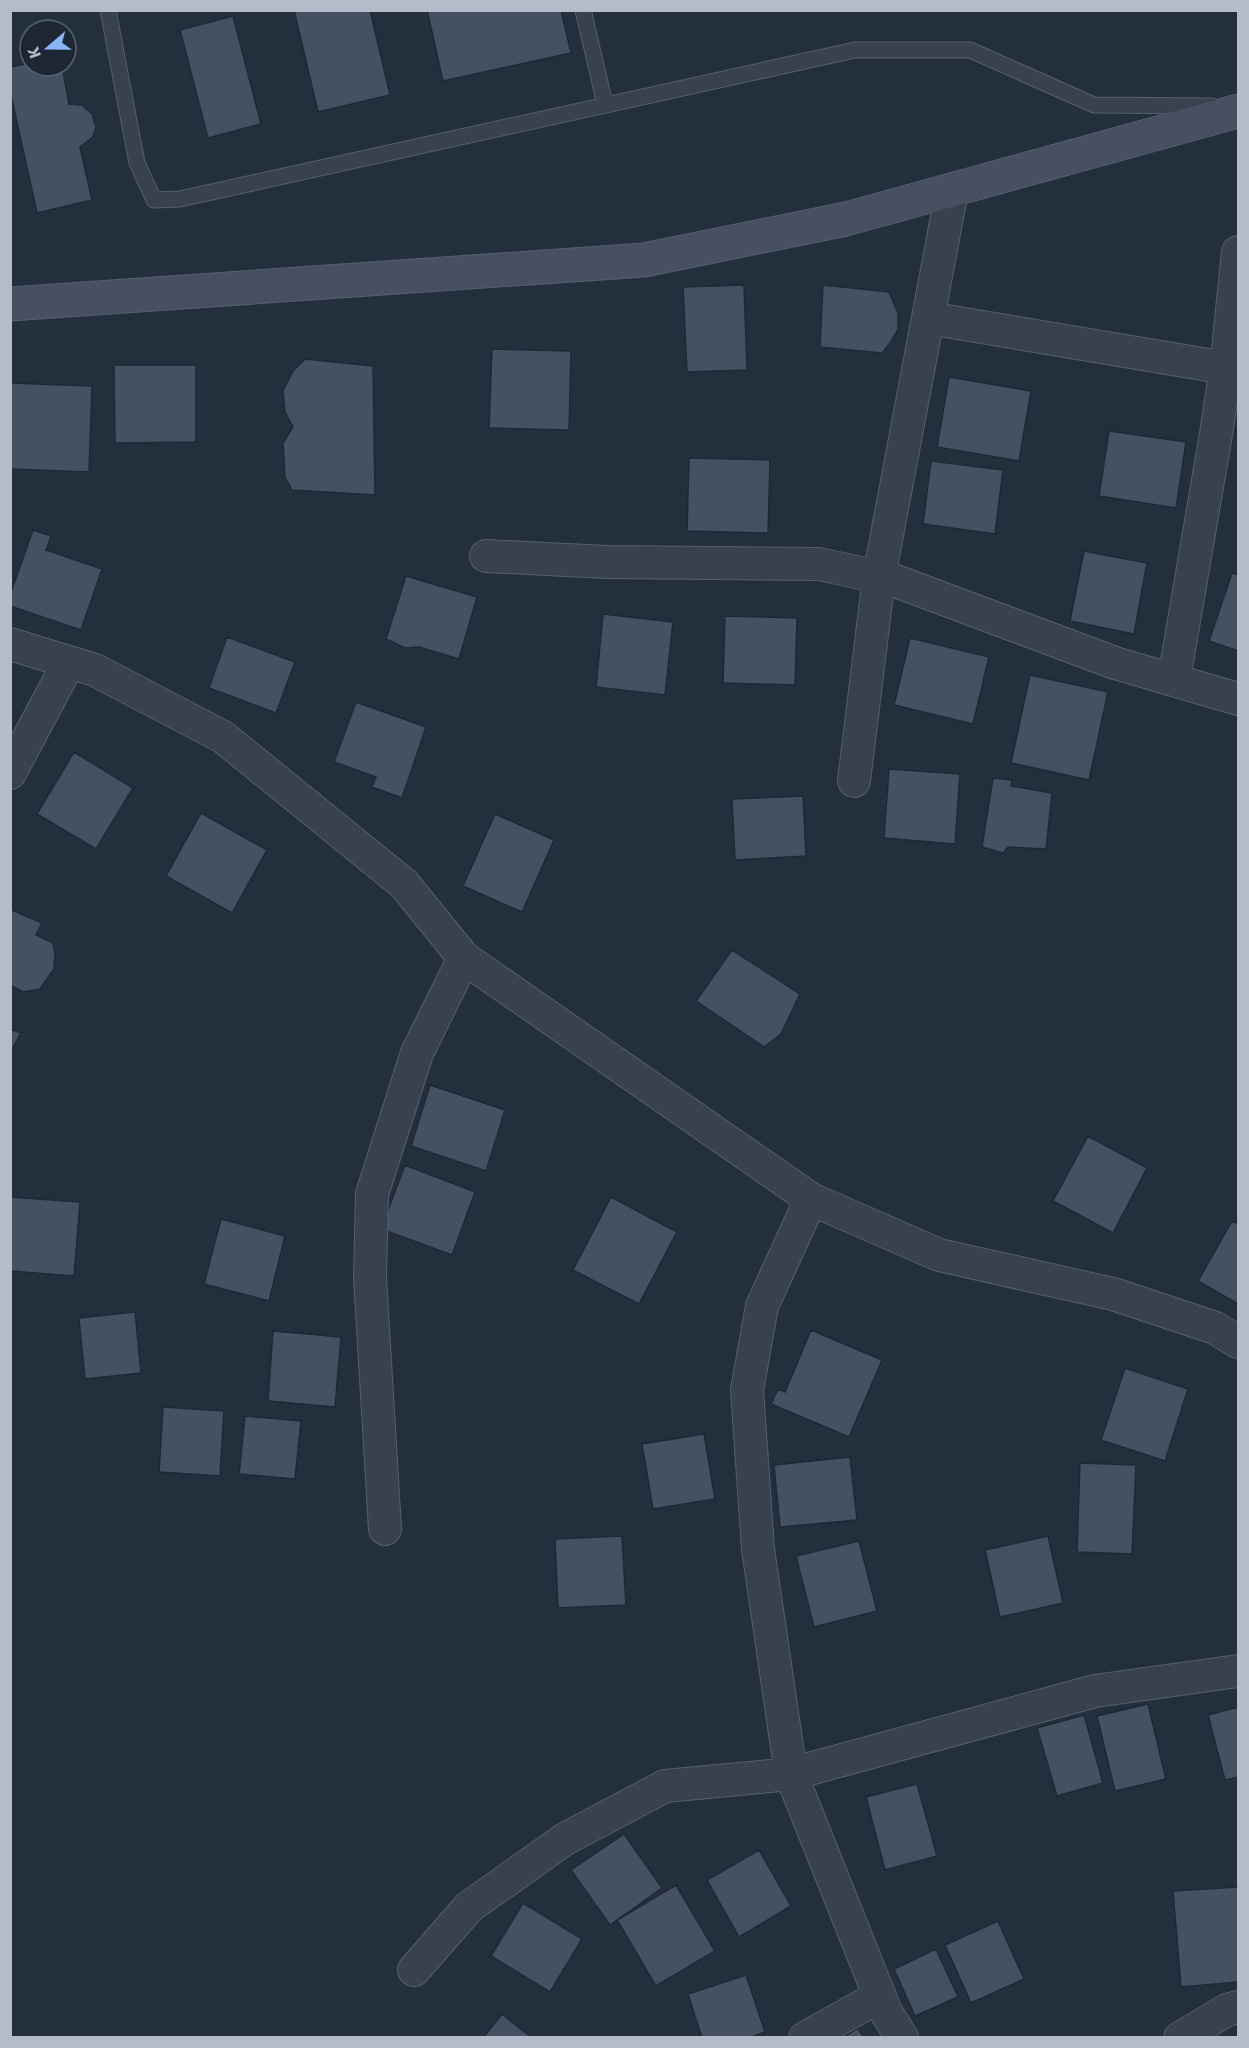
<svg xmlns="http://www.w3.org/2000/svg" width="1249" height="2048" viewBox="0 0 1249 2048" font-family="'Fira Sans',sans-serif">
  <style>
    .building { fill: #455162; stroke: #1f2835; stroke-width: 1.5 }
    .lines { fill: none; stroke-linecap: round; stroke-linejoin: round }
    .lane-casing { stroke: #565f6c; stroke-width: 17 }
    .street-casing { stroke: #565f6c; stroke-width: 34 }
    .secondary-casing { stroke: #565f6c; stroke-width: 35 }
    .lane { stroke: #38414e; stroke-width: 15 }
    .street { stroke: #38414e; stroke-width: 32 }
    .secondary { stroke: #465061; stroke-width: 33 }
  </style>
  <rect width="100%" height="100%" fill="#242f3e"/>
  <path class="building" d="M294,10H370L390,95L318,112Z
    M427,10H561L571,53L443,81Z
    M233,16L261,124L208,138L180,30Z
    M30,63V66H62L69,104L82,105L92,114L96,127L93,137L80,147L92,200L37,213L10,91V67Z
    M744,285L747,370L687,372L683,287Z
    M823,285L889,292L898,313V329L890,343L882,353L820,347Z
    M492,349L571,351L569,430L489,428Z
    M305,359L373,366L375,495L292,490L285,477L283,443L293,427L285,412L283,391L293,371Z
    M114,365H196V442L115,443Z
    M949,377L1031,391L1019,461L937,447Z
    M10,383L92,386L89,472L10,469Z
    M1109,431L1186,442L1176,508L1099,496Z
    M689,458L770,460L768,533L687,531Z
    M931,461L1003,470L995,534L923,524Z
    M33,530L51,536L46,550L102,569L81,630L10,606V595Z
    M1084,551L1147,563L1134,634L1070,621Z
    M1232,573L1238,575V651L1209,641Z
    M406,576L477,597L459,659L419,647L405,648L386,639Z
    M603,614L673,622L665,695L596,687Z
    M725,616L797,618L795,685L723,683Z
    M227,637L295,662L276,713L209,688Z
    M910,638L989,657L973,724L894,705Z
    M1030,675L1108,692L1089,780L1011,763Z
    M356,702L426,727L402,798L372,787L376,777L334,762Z
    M74,752L133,788L96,849L37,814Z
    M889,769L960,774L955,844L884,838Z
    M993,778L1012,780L1011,786L1052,793L1046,849L1008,847L1003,853L982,847Z
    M803,796L806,856L735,860L732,799Z
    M201,813L267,850L232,913L166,876Z
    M495,814L554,840L522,912L463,886Z
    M10,909L42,923L36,935L53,943L55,954L54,969L40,989L23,992L10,985Z
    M732,950L800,994L781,1034L764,1047L696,1001Z
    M10,1029L21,1033L10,1053Z
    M430,1085L505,1110L486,1171L411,1146Z
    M1088,1136L1147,1168L1113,1233L1053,1201Z
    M405,1165L475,1192L452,1255L381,1229Z
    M10,1197L80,1202L74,1276L10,1271Z
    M611,1197L677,1232L639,1304L573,1270Z
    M221,1219L285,1236L269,1301L204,1284Z
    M1232,1221L1238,1224V1304L1198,1281Z
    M135,1312L141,1373L85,1379L79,1318Z
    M811,1330L882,1360L849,1437L771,1404L778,1389L785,1392Z
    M273,1331L341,1337L335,1407L268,1401Z
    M1125,1368L1188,1389L1165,1461L1101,1440Z
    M163,1407L224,1411L220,1476L159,1472Z
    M245,1416L301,1421L295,1479L239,1474Z
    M704,1434L715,1499L653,1509L642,1444Z
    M850,1457L857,1520L780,1527L774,1465Z
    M1080,1463L1136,1465L1132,1554L1077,1552Z
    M622,1536L626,1605L558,1608L555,1539Z
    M1048,1536L1063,1603L1000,1617L985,1550Z
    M859,1541L877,1611L814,1627L796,1556Z
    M1148,1704L1166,1779L1115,1791L1097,1716Z
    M1238,1707V1777L1225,1780L1208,1715Z
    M1084,1715L1103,1783L1057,1796L1037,1728Z
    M917,1784L937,1856L885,1870L866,1797Z
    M624,1834L662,1888L610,1925L571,1870Z
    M759,1850L791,1906L739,1937L707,1880Z
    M676,1885L715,1951L656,1986L617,1920Z
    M1238,1887V1982L1181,1987L1173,1891Z
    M523,1903L582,1939L550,1992L491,1956Z
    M998,1921L1024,1979L971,2003L945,1945Z
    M936,1949L958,1997L915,2016L894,1969Z
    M746,1975L765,2032L749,2038H702L688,1994Z
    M502,2014L532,2038H483Z
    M858,2028L864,2038H842Z"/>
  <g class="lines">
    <defs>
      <path id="lane" d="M108,10L137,163L154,200L180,199L855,50H970L1094,105L1212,106
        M583,10L605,104"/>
      <path id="street" d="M928,318L1238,370
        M486,556L606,562L819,564L893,580L1115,663L1238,699
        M10,644L95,670L223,737L404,884L464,958L811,1199L939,1255L1113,1294L1215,1328L1238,1342
        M1174,679L1216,434L1226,368L1238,252
        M10,773L69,662
        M854,781L879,577L952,191
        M811,1199L762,1306L747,1390L758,1549L791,1774L886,2012L902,2038
        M385,1529L370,1278L372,1194L417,1053L464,958
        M414,1970L469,1907L565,1839L665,1786L791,1774L1095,1691L1238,1671
        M805,2038L880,1996
        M1180,2038L1227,2010L1238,2007"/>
      <path id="secondary" d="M10,304L644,260L846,219L1238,111"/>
    </defs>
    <use href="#lane" class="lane-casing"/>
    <use href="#street" class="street-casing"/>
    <use href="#secondary" class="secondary-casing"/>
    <use href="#lane" class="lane"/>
    <use href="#street" class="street"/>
    <use href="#secondary" class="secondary"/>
  </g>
  <rect width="1249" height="2048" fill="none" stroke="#b4bcc9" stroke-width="24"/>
  <g transform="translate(48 48) rotate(250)"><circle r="28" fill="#1d2633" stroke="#59626f" stroke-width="1.5"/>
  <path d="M0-4.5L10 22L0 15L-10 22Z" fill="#8ab4f8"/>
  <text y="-9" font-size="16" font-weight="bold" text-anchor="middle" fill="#b4bcc9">K</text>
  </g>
</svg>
